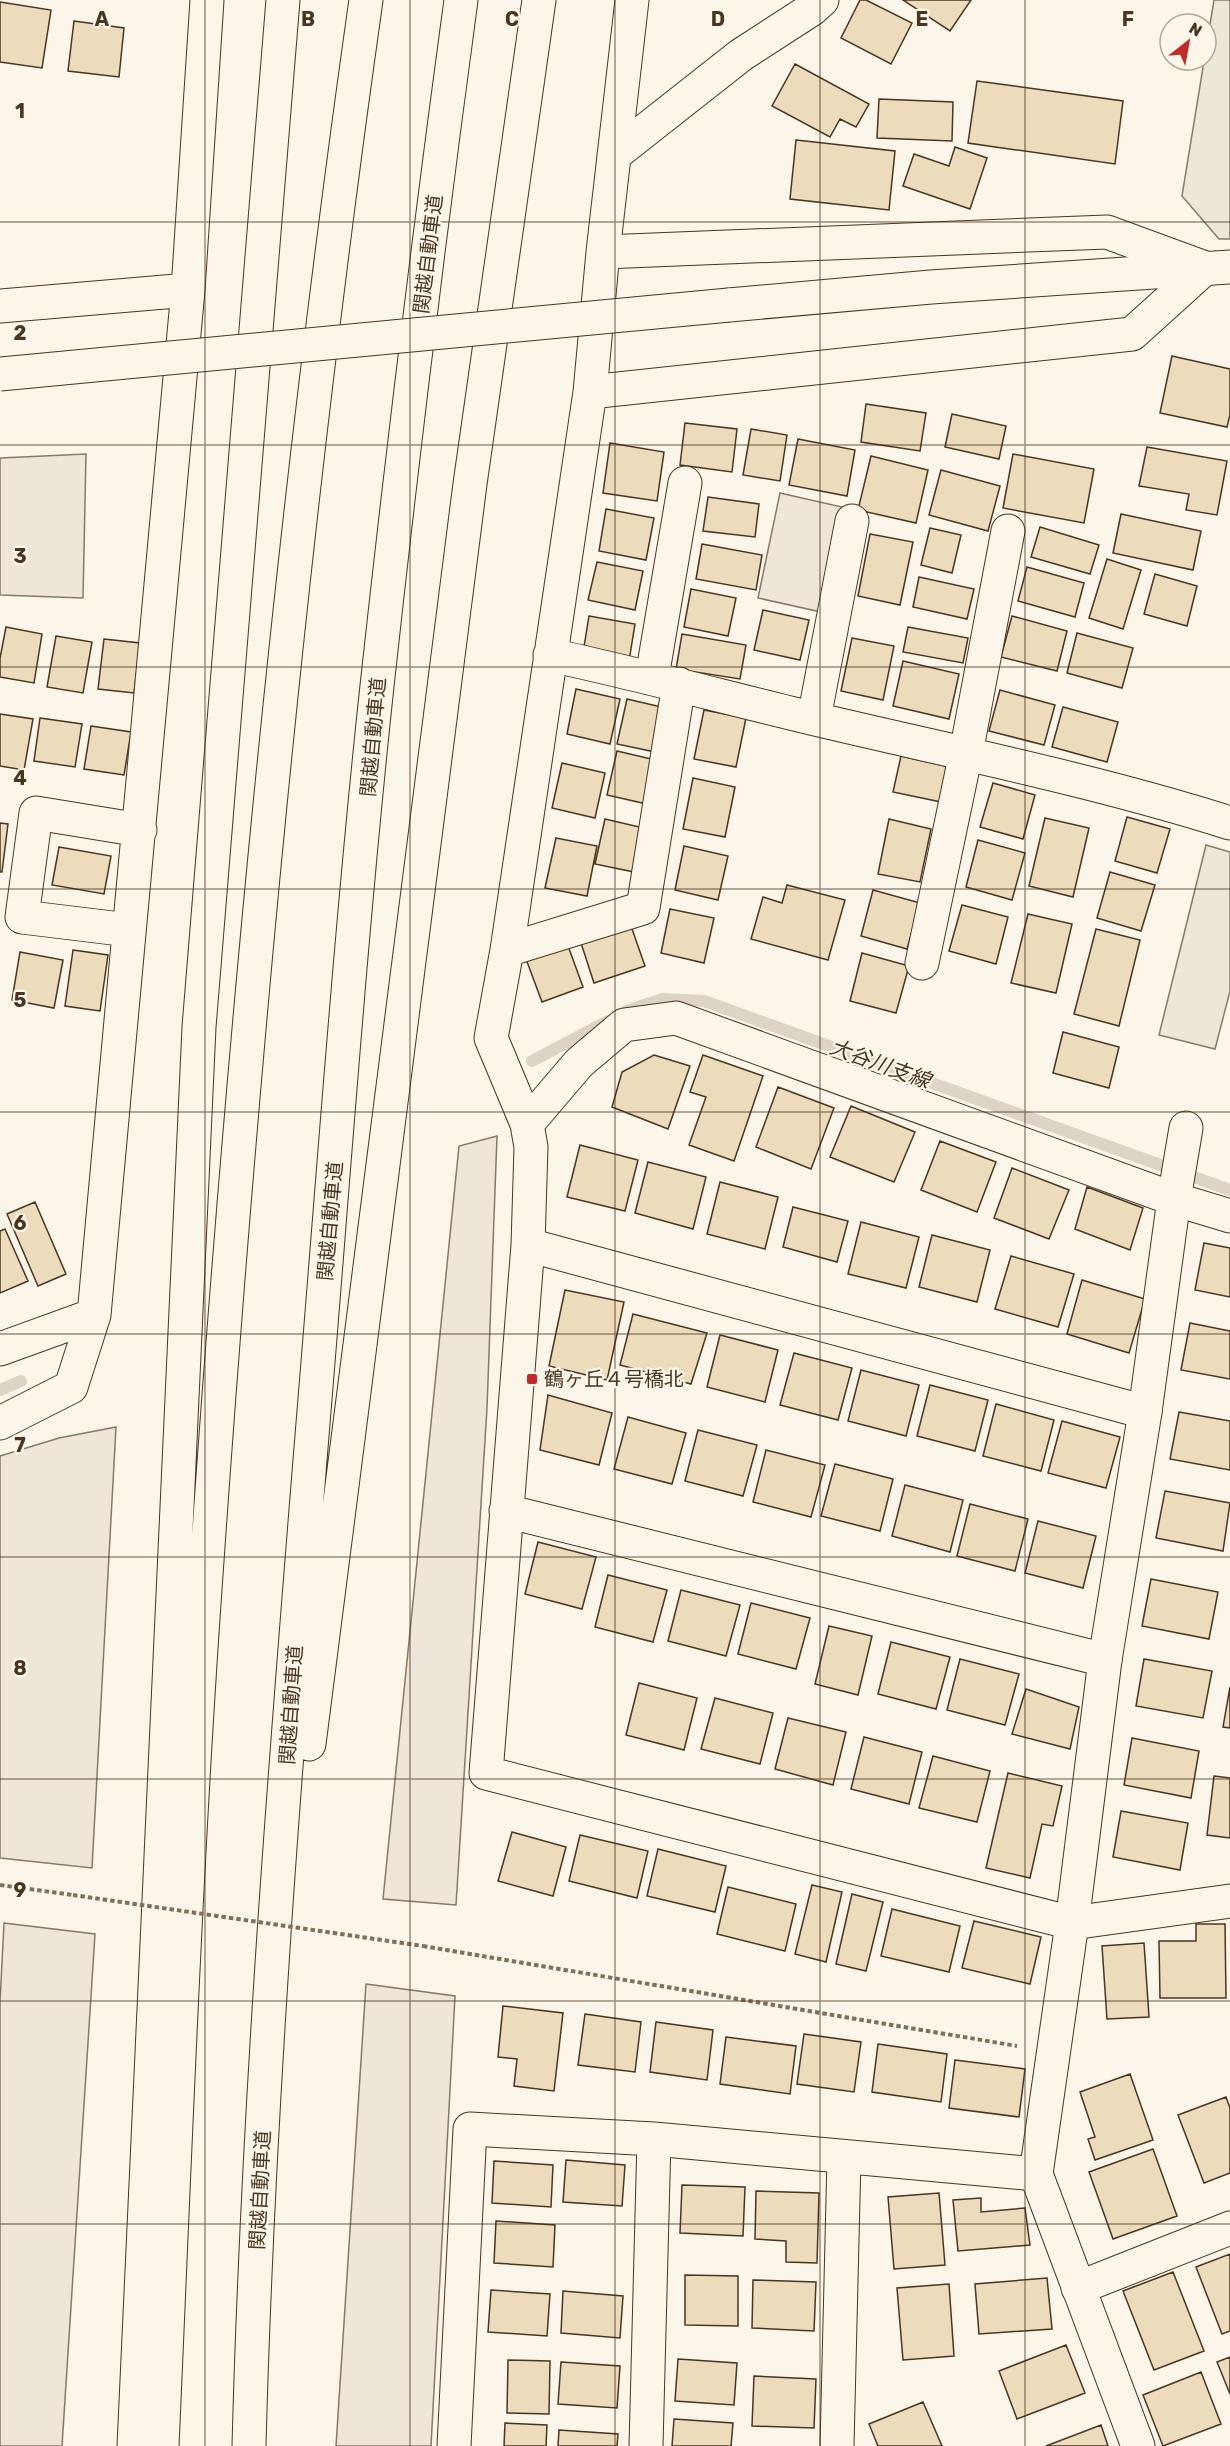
<svg xmlns="http://www.w3.org/2000/svg" width="1230" height="2446" viewBox="0 0 1230 2446" font-family="Rubik,'Noto Sans JP',sans-serif">
  <style>
    .green { fill: #ede6d9; stroke: #887966; stroke-width: 1.5 }
    .parking { fill: #ede7d9; stroke: #887966; stroke-width: 1.5 }
    .lines { fill: none; stroke-linecap: round; stroke-linejoin: round }
    .stream { stroke: #dcd4c6; stroke-width: 12 }
    .building { fill: #ecdcbc; stroke: #4a3520; stroke-width: 1.5 }
    .minor-casing { stroke: #4a3520; stroke-width: 35 }
    .tertiary-casing { stroke: #4a3520; stroke-width: 35 }
    .motorway-casing { stroke: #4a3520; stroke-width: 35 }
    .path { stroke: #7f6f5c; stroke-width: 4; stroke-dasharray: 4.5 3; stroke-linecap: butt }
    .minor { stroke: #fbf6e9; stroke-width: 33 }
    .tertiary { stroke: #fbf6e9; stroke-width: 33 }
    .motorway { stroke: #fbf6e9; stroke-width: 33 }
    .tertiary-bridge-casing { stroke: #4a3520; stroke-width: 35; stroke-linecap: butt }
    .path-bridge { stroke: #7f6f5c; stroke-width: 4; stroke-dasharray: 4.5 3; stroke-linecap: butt }
    .tertiary-bridge { stroke: #fbf6e9; stroke-width: 33 }
    .grid { fill: none; stroke: #4a3520; stroke-width: 1.5; stroke-opacity: 0.55 }
    .poi-dot { fill: #c62828; stroke: #fbf6e9; stroke-width: 2 }
    .labels { text-anchor: middle; stroke-width: 4.5; stroke-linejoin: round; paint-order: stroke }
    .street-label { font-size: 20px; fill: #4a3520; stroke: #fbf6e9 }
    .poi-label { font-size: 20px; fill: #4a3520; stroke: #fbf6e9; text-anchor: start }
    .water-label { font-size: 21px; font-style: italic; fill: #4a3520; stroke: #fbf6e9 }
    .grid-label { font-size: 20px; text-anchor: middle; font-weight: bold; fill: #4a3520; stroke: #fbf6e9; stroke-width: 4.5; stroke-linejoin: round; paint-order: stroke }
  </style>
  <rect width="100%" height="100%" fill="#fbf6e9"/>
  <path class="green" d="M86,454L83,598L0,595V458Z
    M780,493L842,507L821,612L758,598Z
    M497,1136L487,1408L456,1905L383,1899L459,1146Z
    M116,1427L92,1868L0,1858V1456L59,1438Z
    M4,1923L95,1934L62,2446H0V2002Z
    M366,1984L455,1996L431,2446H336Z"/>
  <path class="parking" d="M1214,0H1230V239H1219L1182,196Z
    M1206,845L1230,852V991L1215,1049L1159,1035Z"/>
  <g class="lines">
    <path class="stream" d="M626,1011L663,999L704,1001L1230,1190
      M532,1061L608,1021
      M0,1390L21,1381"/>
  </g>
  <path class="building" d="M860,0H866L912,23L891,64L841,38Z
    M903,0H971L950,31Z
    M0,2L51,10L42,68L0,62Z
    M74,21L124,28L119,77L68,71Z
    M795,64L869,104L856,127L840,119L830,137L772,106Z
    M977,81L1123,101L1115,164L968,143Z
    M879,99L953,102L952,141L877,138Z
    M796,140L895,151L889,210L790,199Z
    M955,147L987,158L970,209L903,186L914,154L949,166Z
    M1172,356L1230,369V415L1227,427L1160,413Z
    M866,404L926,413L920,451L861,442Z
    M952,414L1006,426L999,459L945,447Z
    M685,423L737,429L732,472L680,465Z
    M751,429L787,435L780,481L743,475Z
    M798,439L855,450L847,496L789,485Z
    M610,443L664,452L657,501L603,493Z
    M1147,447L1227,461L1217,515L1186,510L1189,494L1139,486Z
    M1013,454L1094,469L1084,523L1003,508Z
    M871,456L928,470L916,523L858,510Z
    M941,470L1000,486L988,531L929,515Z
    M708,497L759,504L755,537L703,531Z
    M606,509L654,518L646,560L599,551Z
    M1121,514L1201,531L1193,570L1113,553Z
    M1040,527L1099,545L1090,574L1031,557Z
    M930,528L961,535L952,573L921,565Z
    M870,534L913,542L900,605L858,596Z
    M702,544L762,555L756,590L696,579Z
    M1107,559L1141,570L1123,629L1089,618Z
    M597,562L643,571L635,610L588,600Z
    M1027,567L1084,583L1075,617L1018,601Z
    M1155,574L1197,586L1187,626L1144,614Z
    M919,577L974,589L967,619L913,607Z
    M691,589L736,598L728,636L684,627Z
    M763,610L809,620L800,660L754,650Z
    M589,616L635,624L629,661L583,653Z
    M1012,616L1067,631L1057,671L1001,657Z
    M6,627L42,634L34,683L0,677V658Z
    M908,627L968,638L963,663L903,652Z
    M1077,633L1133,648L1122,688L1067,673Z
    M682,634L746,645L740,679L676,669Z
    M56,636L92,642L83,693L47,687Z
    M852,638L894,646L883,700L841,691Z
    M104,639L140,643L134,693L98,689Z
    M903,661L959,674L949,719L893,706Z
    M576,689L620,699L610,744L567,734Z
    M1000,690L1055,705L1044,745L989,731Z
    M627,699L670,709L660,753L617,744Z
    M1063,707L1118,722L1107,762L1052,747Z
    M704,710L746,718L736,767L694,759Z
    M0,714L33,719L24,770L0,766Z
    M40,718L82,724L75,767L34,761Z
    M91,726L131,732L124,775L84,769Z
    M617,751L660,761L651,805L607,795Z
    M901,756L954,768L946,803L893,792Z
    M562,763L605,773L595,818L552,808Z
    M693,778L735,787L725,837L683,829Z
    M993,783L1035,795L1023,839L980,827Z
    M1127,817L1170,829L1157,873L1115,861Z
    M1045,818L1089,828L1073,897L1029,886Z
    M605,819L648,829L639,873L595,864Z
    M889,819L931,829L920,882L878,874Z
    M0,823L8,824L2,872H0Z
    M556,838L597,846L587,896L545,888Z
    M978,840L1025,853L1012,900L966,887Z
    M684,846L728,856L718,900L675,890Z
    M59,847L111,856L104,894L52,885Z
    M1110,872L1155,885L1141,931L1097,918Z
    M787,885L845,900L828,960L751,939L763,897L782,903Z
    M873,890L920,903L907,949L861,936Z
    M962,905L1008,917L996,964L949,951Z
    M670,909L714,918L704,963L661,953Z
    M1028,914L1072,924L1056,993L1011,983Z
    M631,926L645,966L594,983L581,943Z
    M1096,929L1140,940L1119,1026L1074,1014Z
    M567,943L583,987L542,1002L526,959Z
    M73,950L108,955L100,1011L65,1006Z
    M20,952L63,960L54,1008L12,1000Z
    M862,953L909,966L896,1013L850,1001Z
    M1063,1032L1119,1047L1109,1088L1053,1073Z
    M654,1055L690,1066L668,1129L612,1107L622,1072Z
    M703,1055L763,1076L734,1161L689,1145L706,1097L690,1092Z
    M778,1087L834,1108L811,1169L756,1147Z
    M851,1106L915,1132L894,1182L830,1157Z
    M940,1141L996,1162L977,1212L921,1190Z
    M580,1145L638,1160L625,1211L567,1197Z
    M648,1162L706,1177L693,1229L635,1213Z
    M1012,1168L1069,1190L1049,1239L994,1218Z
    M720,1182L778,1197L765,1249L707,1234Z
    M1087,1187L1143,1208L1130,1250L1075,1229Z
    M35,1202L66,1274L38,1286L7,1214Z
    M793,1207L848,1221L837,1262L783,1247Z
    M861,1222L919,1237L906,1288L848,1274Z
    M5,1229L28,1281L0,1293V1231Z
    M932,1235L990,1250L977,1302L919,1287Z
    M1204,1243L1230,1248V1297L1195,1290Z
    M1011,1256L1074,1274L1058,1327L995,1309Z
    M1082,1280L1145,1299L1129,1353L1067,1334Z
    M565,1290L624,1302L607,1380L549,1366Z
    M633,1314L707,1333L691,1384L620,1365Z
    M1190,1323L1230,1331V1379L1181,1370Z
    M720,1335L778,1350L765,1402L707,1387Z
    M794,1353L852,1368L838,1420L780,1405Z
    M861,1370L919,1385L906,1436L848,1421Z
    M930,1385L988,1400L975,1451L917,1436Z
    M548,1395L612,1413L599,1465L540,1450Z
    M996,1404L1054,1420L1041,1471L983,1456Z
    M1179,1412L1230,1421V1470L1170,1459Z
    M628,1417L686,1433L672,1484L614,1469Z
    M1062,1421L1120,1437L1106,1488L1048,1473Z
    M698,1430L757,1445L743,1496L685,1481Z
    M766,1450L825,1465L811,1517L753,1502Z
    M835,1464L893,1479L880,1531L821,1516Z
    M905,1485L963,1500L950,1552L892,1536Z
    M1165,1491L1230,1503L1223,1551L1156,1538Z
    M970,1504L1028,1519L1015,1571L957,1556Z
    M1038,1521L1096,1536L1083,1588L1025,1573Z
    M538,1542L596,1557L582,1609L525,1594Z
    M608,1575L667,1590L653,1642L595,1627Z
    M1151,1579L1218,1592L1209,1639L1142,1626Z
    M681,1590L740,1605L726,1656L668,1641Z
    M751,1603L810,1618L796,1669L738,1654Z
    M829,1626L872,1636L858,1695L815,1684Z
    M891,1642L950,1657L936,1709L878,1694Z
    M960,1659L1019,1674L1005,1725L947,1710Z
    M1144,1659L1212,1671L1203,1718L1136,1706Z
    M639,1683L697,1698L684,1750L626,1735Z
    M1230,1687V1728L1223,1727Z
    M1026,1689L1079,1707L1070,1749L1012,1734Z
    M715,1698L773,1713L760,1764L701,1749Z
    M788,1718L846,1732L833,1785L775,1769Z
    M864,1737L922,1752L909,1804L851,1789Z
    M1132,1738L1199,1751L1191,1798L1124,1785Z
    M933,1756L990,1771L977,1822L919,1808Z
    M1008,1773L1062,1786L1053,1826L1042,1824L1030,1878L986,1868Z
    M1214,1776L1230,1778V1838L1207,1835Z
    M1121,1811L1188,1823L1180,1870L1113,1857Z
    M512,1832L566,1847L553,1896L498,1881Z
    M580,1835L648,1851L637,1898L569,1881Z
    M658,1849L726,1866L715,1912L647,1896Z
    M812,1885L842,1892L826,1962L795,1954Z
    M728,1887L796,1904L785,1951L717,1934Z
    M852,1894L883,1902L866,1971L836,1964Z
    M892,1909L960,1926L949,1972L881,1956Z
    M974,1921L1041,1937L1030,1984L962,1968Z
    M1196,1924H1225L1226,1998H1160L1159,1941H1196Z
    M1144,1943L1149,2017L1107,2019L1102,1946Z
    M503,2006L563,2013L554,2091L514,2086L517,2059L498,2057Z
    M585,2014L641,2022L635,2072L578,2065Z
    M656,2022L713,2030L707,2080L650,2072Z
    M804,2034L861,2042L854,2092L797,2084Z
    M726,2037L796,2046L790,2094L720,2084Z
    M878,2044L947,2054L941,2102L872,2092Z
    M955,2060L1025,2069L1019,2117L949,2108Z
    M1130,2074L1153,2140L1095,2160L1088,2139L1095,2137L1080,2092Z
    M1226,2097L1230,2108V2173L1204,2183L1178,2115Z
    M1153,2149L1177,2216L1113,2239L1089,2172Z
    M566,2160L625,2165L622,2206L563,2202Z
    M494,2161L553,2165L551,2207L492,2203Z
    M682,2185L745,2187L743,2236L680,2233Z
    M756,2191L819,2193L817,2263L786,2262V2241L755,2239Z
    M939,2193L945,2265L894,2269L888,2197Z
    M981,2198V2212L1025,2208L1030,2245L958,2251L953,2200Z
    M496,2221L555,2225L553,2267L494,2263Z
    M1230,2254V2331L1222,2334L1196,2267Z
    M1173,2272L1204,2351L1154,2370L1123,2291Z
    M685,2275L738,2276V2326L685,2325Z
    M1047,2278L1052,2329L979,2334L975,2284Z
    M753,2280L816,2282L814,2331L752,2328Z
    M949,2284L954,2356L903,2360L897,2288Z
    M491,2290L550,2294L547,2336L488,2332Z
    M563,2291L623,2296L620,2338L561,2333Z
    M1066,2345L1085,2393L1017,2419L999,2371Z
    M1230,2357V2394L1217,2362Z
    M678,2359L737,2363L734,2405L675,2401Z
    M508,2360L550,2361L549,2414L507,2413Z
    M561,2362L620,2366L617,2408L558,2404Z
    M1201,2372L1221,2424L1163,2446L1143,2395Z
    M754,2376L816,2379L814,2428L752,2426Z
    M923,2402L942,2446H878L869,2424Z
    M674,2419L733,2423L731,2446H672Z
    M505,2423L547,2425L546,2446H504Z
    M1101,2425L1108,2446H1046Z
    M559,2430L618,2434L617,2446H558Z"/>
  <g class="lines">
    <defs>
      <path id="minor" d="M632,0L603,252L590,392L507,950L491,1038L527,1124L531,1147L528,1245L486,1773L1072,1923L1230,1901
        M614,155L741,55L812,9L822,0
        M0,306L188,290
        M590,392L1132,334L1205,268L1107,232L603,252
        M550,655C639,674 727,698 815,719C954,752 1094,780 1230,823
        M652,677L685,483
        M814,718L852,521
        M129,930L22,917L36,813L140,830
        M507,950L643,908L679,684
        M922,963L966,753L1008,531
        M527,1124L579,1063L624,1025L676,1018L1174,1199L1230,1216
        M1174,1199L1186,1128
        M528,1245L1145,1412
        M0,1349L94,1315
        M0,1423L71,1387L94,1315L188,290L207,0
        M506,1511L1105,1660
        M1078,2288L1230,2228
        M454,2446L470,2129L654,2139L1036,2174
        M646,2446L654,2139
        M837,2446L844,2158"/>
      <path id="tertiary" d="M729,305L931,287L1230,267
        M1138,2446L1036,2174L1072,1923L1105,1660L1145,1412L1174,1199"/>
      <path id="motorway" d="M309,1744L470,484L539,0
        M134,2446L199,1027L283,0
        M162,2446C174,2175 184,1903 202,1633C239,1087 289,542 366,0
        M249,2446C258,2101 286,1755 314,1411C334,1170 351,927 377,686C402,457 430,228 461,0"/>
    </defs>
    <use href="#minor" class="minor-casing"/>
    <use href="#tertiary" class="tertiary-casing"/>
    <use href="#motorway" class="motorway-casing"/>
    <path class="path" d="M0,1885L73,1895
      M423,1946L1017,2046"/>
    <use href="#minor" class="minor"/>
    <use href="#tertiary" class="tertiary"/>
    <use href="#motorway" class="motorway"/>
    <defs>
      <path id="tertiary-bridge" d="M0,374L729,305"/>
    </defs>
    <use href="#tertiary-bridge" class="tertiary-bridge-casing"/>
    <path class="path-bridge" d="M73,1895L423,1946"/>
    <use href="#tertiary-bridge" class="tertiary-bridge"/>
  </g>
  <path class="grid" d="M205,0V2446M410,0V2446M615,0V2446M820,0V2446M1025,0V2446M0,222H1230M0,445H1230M0,667H1230M0,889H1230M0,1112H1230M0,1334H1230M0,1557H1230M0,1779H1230M0,2001H1230M0,2224H1230"/>
  <rect class="poi-dot" x="526" y="1373" width="12" height="12" rx="3"/>
  <g class="labels">
    <g class="street-label">
      <text transform="translate(428 254) rotate(-83)" y="7">関越自動車道</text>
      <text transform="translate(373 737) rotate(-85)" y="7">関越自動車道</text>
      <text transform="translate(330 1221) rotate(-85)" y="7">関越自動車道</text>
      <text transform="translate(291 1705) rotate(-86)" y="7">関越自動車道</text>
      <text transform="translate(260 2190) rotate(-87)" y="7">関越自動車道</text>
    </g>
    <g class="poi-label">
      <text x="544" y="1386">鶴ヶ丘４号橋北</text>
    </g>
    <g class="water-label">
      <text transform="translate(880 1064) rotate(20)" y="7">大谷川支線</text>
    </g>
  </g>
  <g class="grid-label">
    <text x="102" y="26">A</text>
    <text x="308" y="26">B</text>
    <text x="512" y="26">C</text>
    <text x="718" y="26">D</text>
    <text x="922" y="26">E</text>
    <text x="1128" y="26">F</text>
    <text x="20" y="118">1</text>
    <text x="20" y="340">2</text>
    <text x="20" y="563">3</text>
    <text x="20" y="785">4</text>
    <text x="20" y="1007">5</text>
    <text x="20" y="1230">6</text>
    <text x="20" y="1452">7</text>
    <text x="20" y="1675">8</text>
    <text x="20" y="1897">9</text>
  </g>
  <g transform="translate(1188 42) rotate(31)"><circle r="28" fill="#fbf6e9" stroke="#b4a999" stroke-width="1.5"/>
  <path d="M0-4.5L10 22L0 15L-10 22Z" fill="#c62828"/>
  <text y="-9" font-size="16" font-weight="bold" text-anchor="middle" fill="#4a3520">N</text>
  </g>
</svg>
